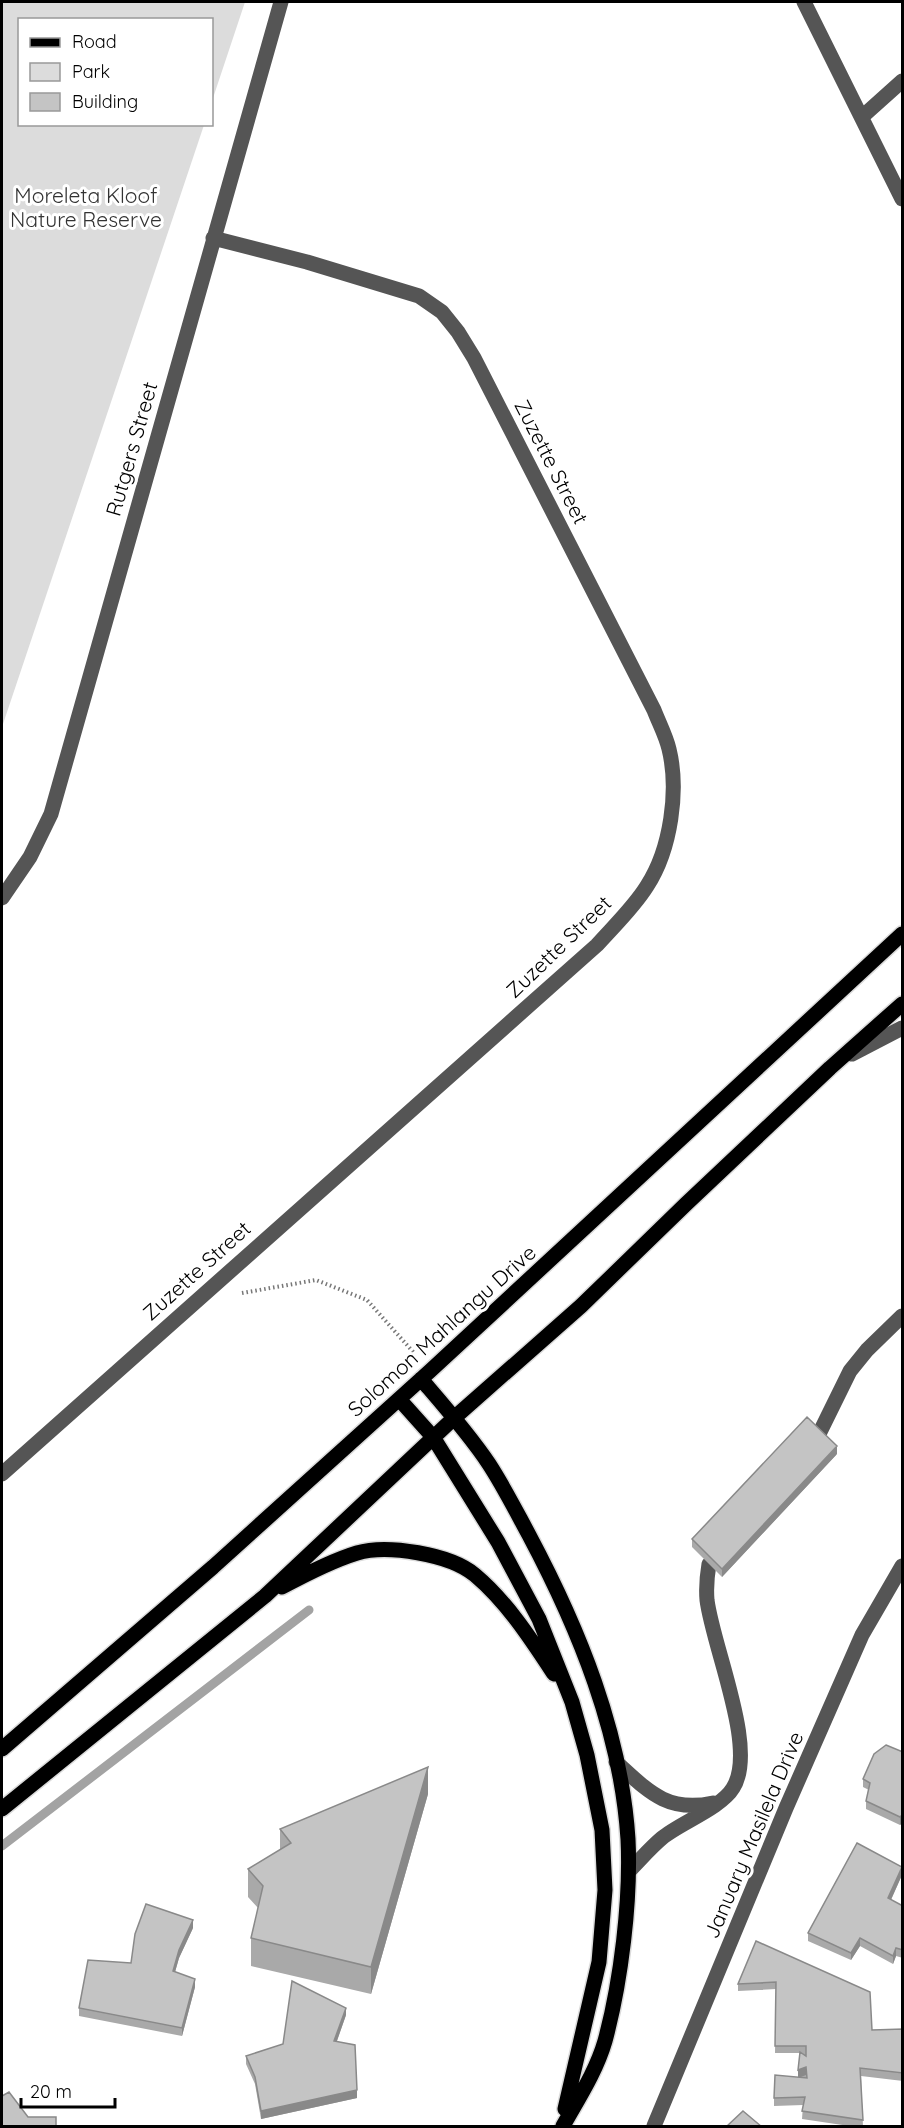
<svg xmlns="http://www.w3.org/2000/svg" width="904" height="2128" viewBox="0 0 904 2128" font-family="Quicksand,sans-serif">
  <style>
    .green { fill: #dcdcdc }
    .lines { fill: none; stroke-linecap: round; stroke-linejoin: round }
    .stream { stroke: #a3a3a3; stroke-width: 9 }
    .major-casing { stroke: #dbdbdb; stroke-width: 18 }
    .path { stroke: #777; stroke-width: 4; stroke-dasharray: 1.5 3; stroke-linecap: butt }
    .minor { stroke: #555; stroke-width: 15 }
    .major { stroke: #000; stroke-width: 15 }
    .wall { fill: #a9a9a9 }
    .shaded-wall { fill: #898989 }
    .building { fill: #c4c4c4; stroke: #898989; stroke-width: 1.5 }
    .labels { text-anchor: middle; stroke-width: 6; stroke-linejoin: round; paint-order: stroke }
    .park-label { font-size: 21px; fill: #333; stroke: #fff }
    .street-label { font-size: 21px; fill: #000; stroke: #fff }
  </style>
  <rect width="100%" height="100%" fill="#fff"/>
  <path class="green" d="M2,2H245L212,101V20H20V124L204,125L2,727Z"/>
  <g class="lines">
    <path class="stream" d="M2,1846L309,1610"/>
    <defs>
      <path id="major" d="M421,1379C445,1407 469,1434 489,1464C504,1487 516,1511 529,1535C579,1629 621,1732 628,1839C631,1900 621,1982 605,2041C596,2072 578,2099 563,2126
        M399,1399L433,1437L498,1542L539,1619L572,1702L587,1755L602,1830L605,1890L599,1962L565,2109
        M282,1587C306,1574 331,1561 357,1553C387,1544 450,1554 475,1575C507,1602 531,1639 554,1674
        M2,1749L213,1567L430,1371L902,934
        M2,1809L265,1596L454,1418L581,1306L686,1204L830,1068L902,1004"/>
    </defs>
    <use href="#major" class="major-casing"/>
    <path class="path" d="M242,1293L316,1280L367,1300L415,1354"/>
    <path class="minor" d="M804,2L902,199
      M863,116L902,81
      M2,898L30,857L51,814L281,2
      M852,1054L902,1028
      M818,1436L850,1371L867,1350L902,1316
      M2,1474L597,945C614,926 634,907 647,886C671,849 679,790 669,749C666,736 659,723 654,710L474,358L458,332L442,312L419,296L307,262L213,238
      M616,1762C648,1791 667,1813 713,1803
      M629,1871C640,1860 650,1848 662,1838C680,1823 721,1808 733,1788C758,1749 713,1648 707,1600C706,1588 707,1576 709,1564
      M654,2126L786,1808L862,1635L902,1566"/>
    <use href="#major" class="major"/>
  </g>
  <path class="wall" d="M837,1454L722,1577L692,1547V1539Z
    M903,1752V1822L900,1825L866,1809V1801L869,1790L863,1787V1779Z
    M428,1794L371,1994L251,1966V1938L258,1908L248,1897V1869L280,1850V1829Z
    M902,1875L891,1900L903,1906V1958L896,1956L893,1964L860,1946L851,1960L808,1941V1933Z
    M193,1928L179,1958L175,1972L195,1987L182,2036L79,2016V2008L131,1963Z
    M756,1941L872,2030L903,2029V2081L861,2076L863,2127H856L802,2119L803,2105L774,2106V2098L798,2077L800,2053H775L776,1989L738,1991V1984Z
    M346,2015L337,2041L357,2098L261,2119L255,2084L246,2064V2056L283,2044Z"/>
  <path class="shaded-wall" d="M837,1446V1454L722,1577V1569Z
    M428,1767V1794L371,1994V1967Z
    M903,1814V1822L900,1825V1817Z
    M902,1867V1875L888,1906V1898Z
    M193,1920V1928L179,1958L173,1979V1971L179,1950Z
    M860,1938V1946L851,1960V1953Z
    M896,1948V1956L893,1964V1956Z
    M195,1979V1987L182,2036V2028Z
    M346,2008V2015L334,2049V2041Z
    M806,2067V2075L798,2078V2070Z
    M357,2090V2098L261,2119V2111Z"/>
  <path class="building" d="M807,1417L837,1446L722,1569L692,1539Z
    M886,1745L903,1752V1814L900,1817L866,1801L870,1783L863,1779L874,1754Z
    M428,1767L371,1967L251,1938L263,1886L248,1869L291,1843L280,1829Z
    M857,1843L902,1867L888,1898L903,1906V1950L896,1948L893,1956L860,1938L851,1953L808,1933Z
    M146,1904L193,1920L179,1950L173,1971L195,1979L182,2028L79,2008L88,1960L131,1963L135,1934Z
    M756,1941L870,1992L872,2030L903,2029V2073L860,2068L863,2120L802,2111L805,2097L774,2098L775,2075L807,2078L806,2067L798,2070L800,2052L806,2056V2046H775L776,1982L738,1984Z
    M292,1981L346,2008L334,2041L355,2045L357,2090L261,2111L255,2077L246,2056L283,2044Z
    M9,2092L28,2117H56V2127H2V2096Z
    M743,2111L762,2127H726Z"/>
  <g class="labels">
    <g class="park-label">
      <text x="86" y="203">Moreleta Kloof<tspan x="86" dy="24">Nature Reserve</tspan></text>
    </g>
    <g class="street-label">
      <text transform="translate(132 449) rotate(-74)" y="7">Rutgers Street</text>
      <text transform="translate(551 462) rotate(63)" y="7">Zuzette Street</text>
      <text transform="translate(559 947) rotate(-44)" y="7">Zuzette Street</text>
      <text transform="translate(197 1271) rotate(-42)" y="7">Zuzette Street</text>
      <text transform="translate(442 1331) rotate(-42)" y="7">Solomon Mahlangu Drive</text>
      <text transform="translate(754 1835) rotate(-67)" y="7">January Masilela Drive</text>
    </g>
  </g>
  <rect width="904" height="2128" fill="none" stroke="#000000" stroke-width="6"/>
  <rect x="18" y="18" width="195" height="108" fill="#ffffff" stroke="#999999" stroke-width="1.5"/>
  <rect x="30" y="38" width="30" height="9" fill="#000000" stroke="#999999" stroke-width="1.5"/>
  <text x="72" y="48" font-size="18" fill="#000000">Road</text>
  <rect x="30" y="63" width="30" height="18" fill="#dcdcdc" stroke="#999999" stroke-width="1.5"/>
  <text x="72" y="78" font-size="18" fill="#000000">Park</text>
  <rect x="30" y="93" width="30" height="18" fill="#c4c4c4" stroke="#999999" stroke-width="1.5"/>
  <text x="72" y="108" font-size="18" fill="#000000">Building</text>
  <path d="M21 2098v9h94v-9" fill="none" stroke="#000000" stroke-width="3"/>
  <text x="30" y="2098" font-size="18" fill="#000000" stroke="#ffffff" stroke-width="4.5" paint-order="stroke">20 m</text>
</svg>
